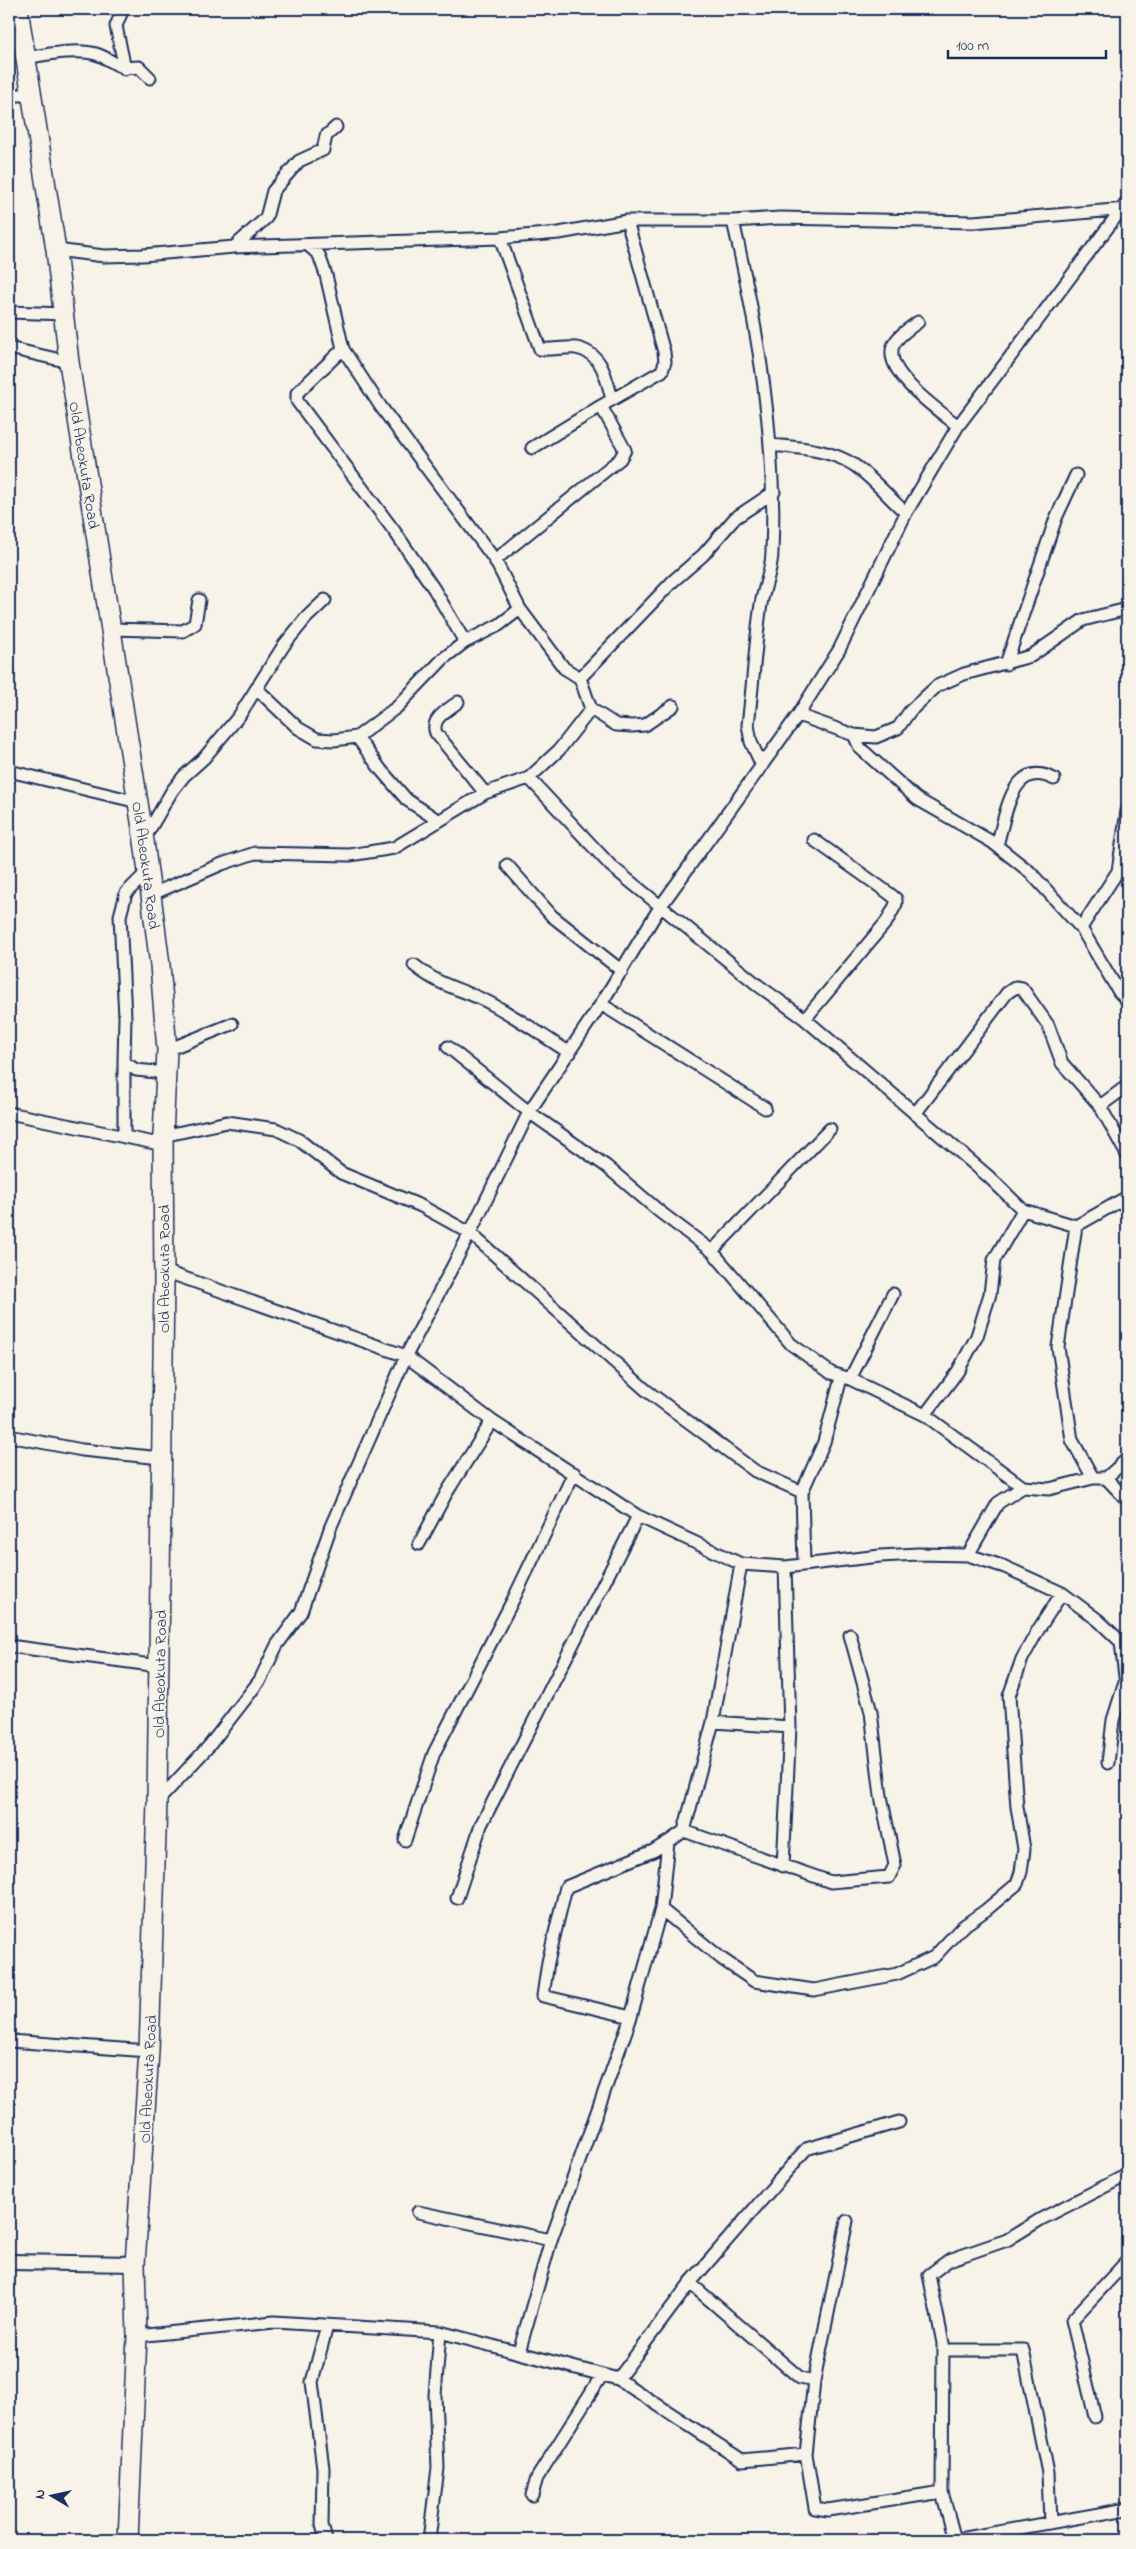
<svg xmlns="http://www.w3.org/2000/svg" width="1136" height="2549" viewBox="0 0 1136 2549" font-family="'Indie Flower',sans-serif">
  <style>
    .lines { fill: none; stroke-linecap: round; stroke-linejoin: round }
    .minor-casing { stroke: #1b2f5e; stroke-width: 15 }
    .tertiary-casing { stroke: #1b2f5e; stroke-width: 18 }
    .trunk-casing { stroke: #1b2f5e; stroke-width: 22 }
    .minor { stroke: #f7f3e8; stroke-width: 11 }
    .tertiary { stroke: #f7f3e8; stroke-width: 14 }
    .trunk { stroke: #f7f3e8; stroke-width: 19 }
    .labels { text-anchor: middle; stroke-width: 4; stroke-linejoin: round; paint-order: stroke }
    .street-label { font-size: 16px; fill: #1b2f5e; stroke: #f7f3e8 }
  </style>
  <rect width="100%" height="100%" fill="#f7f3e8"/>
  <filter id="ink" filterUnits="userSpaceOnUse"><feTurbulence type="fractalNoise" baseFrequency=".02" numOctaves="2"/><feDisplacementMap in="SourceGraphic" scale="10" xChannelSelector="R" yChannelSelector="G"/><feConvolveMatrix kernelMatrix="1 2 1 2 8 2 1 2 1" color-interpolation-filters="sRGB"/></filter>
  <g filter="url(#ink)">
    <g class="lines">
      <defs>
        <path id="minor" d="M123,9L116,26L125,69
          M25,58C44,55 77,48 96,54C115,60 115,70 139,67L150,78
          M9,95H30
          M733,221C758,330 777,440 772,552C772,570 764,587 761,604C755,644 753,685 748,725L751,742L762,766
          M500,238L540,349C552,350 564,347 576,348C603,353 606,378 612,399
          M309,246L319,255L326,275L343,349L381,407L495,560L520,609L564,668L580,678L591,709L616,725L632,726L645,725L673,706
          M234,247L266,218L273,191L299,161L323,150L326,136L336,127
          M56,250L104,256L143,255L234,247L500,238L559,233L627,221H733L780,218L973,222L1126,209
          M9,312L64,314
          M918,322C910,328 897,336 893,346C883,373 940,411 958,426
          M9,348L69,362
          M343,349L297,393V401L395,532L434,589L465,642
          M771,445C799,448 829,449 854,465C873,478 889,498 906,513
          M532,448L601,406
          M495,560L620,459L625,450L601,406L662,371L665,362L664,352L627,221
          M111,629L183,631L195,624L199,600
          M1006,664L1056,518L1076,475
          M580,678L673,581L703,555L735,518L774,492
          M257,689L298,728L317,739L334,740L357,737L397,707L444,658L465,642L499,625L520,609
          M458,702C448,710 430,719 436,733L485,793
          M798,715L854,735L876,737L898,728L910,711L937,686L964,674L1031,656L1083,620L1127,609
          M854,735L860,748L917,799L992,842L1030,872L1081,928L1119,992L1127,1000
          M357,737L381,770L407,800L439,821
          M9,771L138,802
          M529,778L611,866L759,986L805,1019L989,1177L1023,1210L1076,1226L1127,1197
          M144,839L172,791L184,776L204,758L239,716L284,645L306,618L325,600
          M997,845C1006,816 1011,758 1054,779
          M507,865L552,916L622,971
          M147,872L126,893L120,916L125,1017L124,1062L136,1070L166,1073
          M150,895L222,864L255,853L350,855L394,848L485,793L529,778L559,750L591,709
          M1081,928L1118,871L1127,811
          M414,965C440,987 460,988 488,1002C517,1017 543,1036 570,1053
          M601,1004L765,1108
          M805,1019L887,921L896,904V899L890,894L814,840
          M448,1047L529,1112L606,1166L660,1212L712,1251L791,1344L831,1373L850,1379L925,1415L1023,1487L1049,1489L1093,1478H1106L1127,1459
          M167,1050L232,1024
          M124,1062V1137
          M1100,1106L1127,1086
          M9,1113L164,1145
          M915,1114L1007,993L1016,987L1022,988L1048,1025L1062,1063L1100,1106L1127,1155
          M163,1136L227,1122L276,1129L299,1140L341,1173L421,1206L470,1233L647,1391L755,1471L802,1492
          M1076,1226L1058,1347L1072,1440L1093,1478
          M712,1251L830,1129
          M164,1271L406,1356L492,1421L638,1516L741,1564L785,1567L880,1556L918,1554L968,1555L1005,1567L1062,1593L1098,1620L1121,1642L1125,1677
          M850,1379L893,1294
          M925,1415L958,1371L977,1336L990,1294L994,1260L1023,1210
          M9,1436L82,1450L161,1458
          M1106,1478L1127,1500
          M419,1544L447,1492L492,1421
          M968,1555L998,1503L1023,1487
          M804,1564L802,1492L824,1442L841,1378
          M9,1646L159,1666
          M713,1722L790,1727
          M1108,1763L1113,1720L1127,1676
          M157,1802L209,1746L260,1680L277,1645L301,1612L331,1526L406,1356L470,1233L529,1112L601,1004L660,907L798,715L839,650L906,513L958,426L1127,202
          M684,1831L831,1882L889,1877L895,1865L881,1796L871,1712L850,1635
          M405,1840L434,1753L514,1598L574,1473
          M783,1866L790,1727L785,1567
          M457,1898L481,1825L638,1516
          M661,1909L722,1959L754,1981L814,1990L897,1974L934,1957L962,1927L986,1910L1017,1884L1021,1872L1024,1849L1017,1807L1009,1696L1022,1659L1038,1630L1062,1593
          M631,2017L543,1996L548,1962L566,1887L653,1851L668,1842
          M9,2041L149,2051
          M418,2212L551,2240
          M847,2221L814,2381L806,2454L815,2508L828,2510L942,2492
          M690,2283L800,2378L814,2381
          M137,2336L274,2322L440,2332L618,2379L742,2460L806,2454
          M944,2350H1023L1048,2473L1050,2523
          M519,2352L551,2240L631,2017L661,1909L668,1842L684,1831L713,1722L741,1564
          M618,2379L690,2283L806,2149L899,2122
          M1095,2417L1072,2320L1127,2261
          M532,2495L537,2478L602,2375
          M326,2540L322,2525L323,2468L312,2382L327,2326
          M429,2540L438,2468L435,2395L440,2332
          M953,2540L1127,2509
          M955,2540L942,2492L943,2343L929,2275L949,2260L1007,2240L1041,2219L1127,2175"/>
        <path id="tertiary" d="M9,2262L135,2264"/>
        <g id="trunk">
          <path id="s1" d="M18,9L56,250L69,362L144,841L160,965L167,1050L163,1136L164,1285L157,1802L149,2051L135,2264L137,2336L128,2540"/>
        </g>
      </defs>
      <use href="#minor" class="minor-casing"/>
      <use href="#tertiary" class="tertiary-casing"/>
      <use href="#trunk" class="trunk-casing"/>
      <use href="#minor" class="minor"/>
      <use href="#tertiary" class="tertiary"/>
      <use href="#trunk" class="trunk"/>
    </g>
  </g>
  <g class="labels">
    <g class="street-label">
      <text dy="6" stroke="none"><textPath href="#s1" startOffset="461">Old Abeokuta Road</textPath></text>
      <text dy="6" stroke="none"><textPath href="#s1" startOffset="866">Old Abeokuta Road</textPath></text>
      <text transform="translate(163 1269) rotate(-90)" y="6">Old Abeokuta Road</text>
      <text transform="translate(159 1674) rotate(-89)" y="6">Old Abeokuta Road</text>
      <text transform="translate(147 2079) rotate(-87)" y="6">Old Abeokuta Road</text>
    </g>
  </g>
  <rect width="1136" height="2549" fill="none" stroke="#f7f3e8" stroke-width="30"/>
  <rect x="15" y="15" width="1106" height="2519" fill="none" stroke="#1b2f5e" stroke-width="2" filter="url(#ink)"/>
  <g transform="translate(52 2496) rotate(279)" stroke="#f7f3e8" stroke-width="4" paint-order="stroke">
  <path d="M0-4L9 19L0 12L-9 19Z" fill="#1b2f5e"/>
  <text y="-8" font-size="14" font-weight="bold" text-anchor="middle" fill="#1b2f5e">N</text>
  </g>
  <path d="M948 50v8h158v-8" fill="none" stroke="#1b2f5e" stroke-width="2.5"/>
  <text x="956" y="50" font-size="15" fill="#1b2f5e" stroke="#f7f3e8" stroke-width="4" paint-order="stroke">100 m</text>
</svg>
